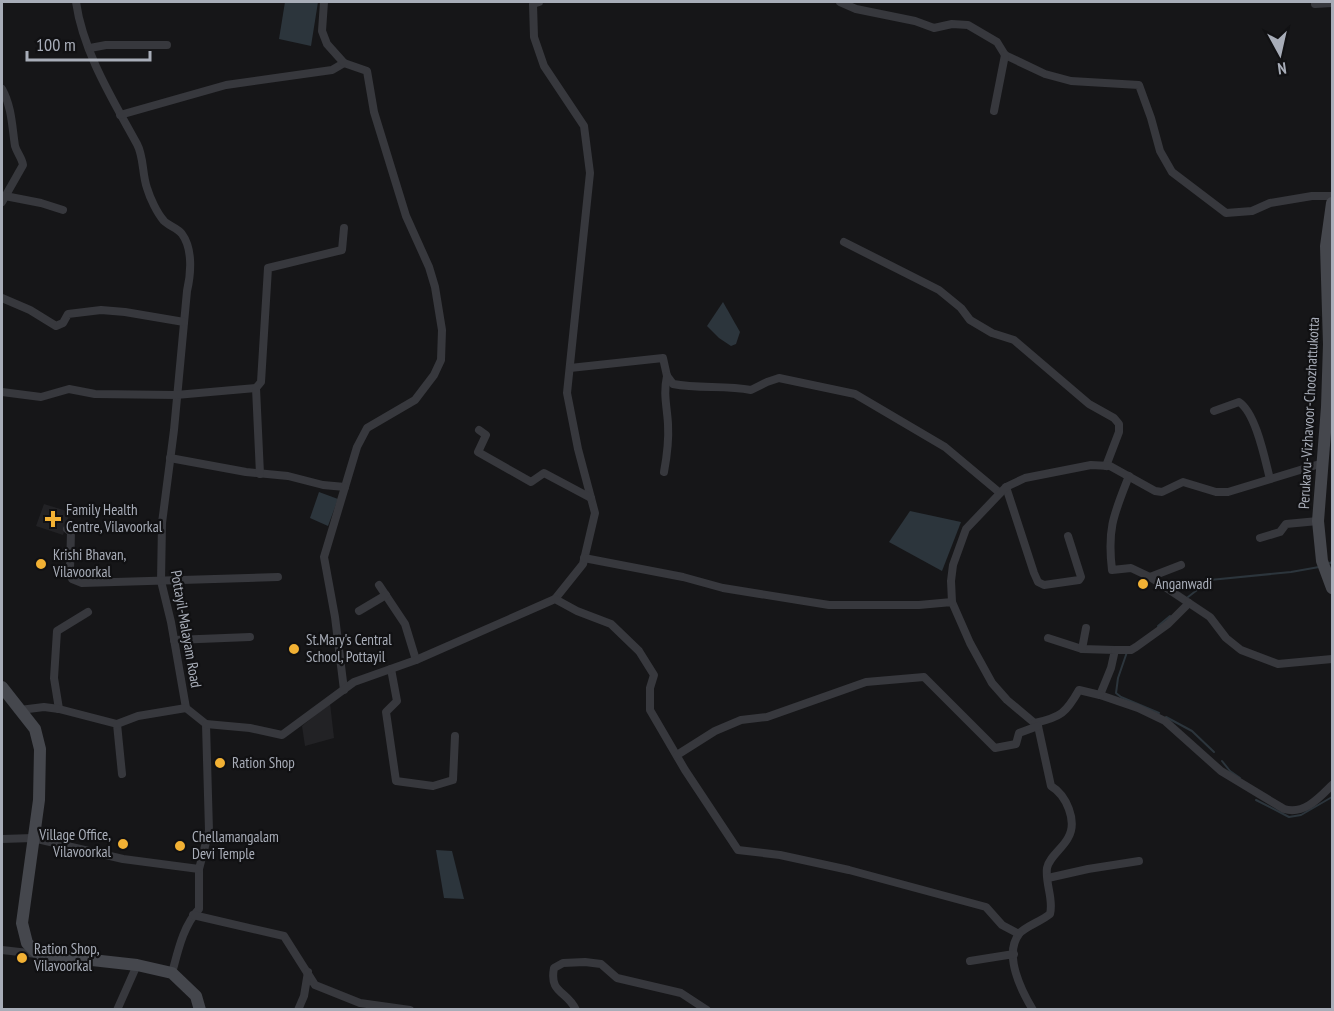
<svg xmlns="http://www.w3.org/2000/svg" width="1334" height="1011" viewBox="0 0 1334 1011" font-family="'PT Sans Narrow',sans-serif">
  <style>
    .built { fill: #222225 }
    .water { fill: #2c353c }
    .lines { fill: none; stroke-linecap: round; stroke-linejoin: round }
    .stream { stroke: #2c353c; stroke-width: 2 }
    .street { stroke: #37383d; stroke-width: 8 }
    .secondary { stroke: #45474d; stroke-width: 12 }
    .poi-dot { fill: #f2b134; stroke: #111113; stroke-width: 2 }
    .labels { text-anchor: middle; stroke-width: 4.5; stroke-linejoin: round; paint-order: stroke }
    .street-label { font-size: 15px; fill: #a8adb8; stroke: #111113 }
    .poi-label { font-size: 15px; fill: #a8adb8; stroke: #111113; text-anchor: start }
  </style>
  <rect width="100%" height="100%" fill="#161618"/>
  <g class="built">
    <polygon points="44,504 70,512 63,535 36,526"/>
    <polygon points="330,703 334,738 305,746 302,726"/>
  </g>
  <g class="water">
    <polygon points="285,2 318,2 311,46 279,39"/>
    <polygon points="723,302 740,332 736,344 731,346 719,338 707,326"/>
    <polygon points="319,492 338,499 328,526 310,518"/>
    <polygon points="910,511 961,522 942,571 889,542"/>
    <polygon points="436,850 452,851 464,899 444,898"/>
  </g>
  <g class="lines">
    <g class="stream">
      <polyline points="1330,563 1332,562"/>
      <polyline points="1188,597 1210,580 1291,572 1319,567"/>
      <polyline points="1158,626 1170,616"/>
      <polyline points="1127,652 1118,678 1116,693 1121,697 1159,713"/>
      <polyline points="1166,717 1192,731 1214,752"/>
      <polyline points="1222,761 1230,771 1240,778"/>
      <polyline points="1256,800 1289,817 1301,815 1332,797"/>
    </g>
    <g class="street">
      <path d="M76,2C83,52 113,100 137,144C144,157 142,174 147,188C150,198 157,213 164,221C169,226 178,228 182,234C193,249 191,274 187,291L174,430L162,523L161,581L171,622L186,708L206,724L209,831L199,869V909C183,926 178,951 172,973"/>
      <polyline points="539,2 533,4 534,37 544,66 584,126 590,173 567,393 578,449 595,513 583,564 555,599"/>
      <polyline points="840,2 856,9 915,21 934,28 952,24 968,25 997,42 1005,55 1045,74 1071,81 1139,85 1151,118 1160,151 1172,172 1226,213 1252,211 1270,203 1312,196 1332,196"/>
      <polyline points="1315,4 1332,3"/>
      <polyline points="90,48 106,45 167,45"/>
      <path d="M2,89C12,107 12,127 15,146C17,153 22,158 23,165L2,202"/>
      <polyline points="994,111 1005,55"/>
      <polyline points="120,115 226,85 332,70 344,63"/>
      <polyline points="5,196 41,203 63,210"/>
      <polyline points="844,242 939,290 961,308 970,320 992,333 1014,340 1089,404 1114,418 1119,424 1119,432 1106,466"/>
      <polyline points="2,298 30,310 56,326 63,323 68,314 101,310 125,312 184,322"/>
      <path d="M570,368L663,358L667,376L673,384C699,389 725,385 751,390L767,382L779,378L855,394L945,447L1000,493"/>
      <polyline points="2,392 41,397 69,389 95,394 176,395 256,388"/>
      <path d="M1214,411L1239,402C1256,413 1265,460 1270,479"/>
      <polyline points="479,430 486,435 478,452 531,482 544,473 591,498"/>
      <polyline points="170,458 246,472 288,476 323,485 345,487 357,447 367,428 415,400 434,375 441,360 442,330 435,287 429,267 406,216 374,112 367,71 344,63 327,44 322,31 324,2"/>
      <path d="M664,472C667,456 669,441 668,424C667,406 663,394 667,376"/>
      <polyline points="260,474 256,388 261,382 268,268 342,250 344,228"/>
      <path d="M1129,476C1114,514 1107,528 1112,570L1131,568L1150,577L1210,617L1226,638L1241,650L1278,664L1332,659"/>
      <polyline points="1006,487 1034,573 1038,582 1044,585 1079,580 1081,577 1068,536"/>
      <polyline points="67,529 71,532 70,570 72,579 82,583 278,577"/>
      <polyline points="1260,538 1280,532 1286,524 1318,521"/>
      <path d="M584,558L683,577L723,588L829,605H919L952,602L970,643L992,683L1007,700L1038,726L1051,786C1066,795 1078,821 1068,838C1063,848 1049,857 1047,868C1045,884 1054,899 1050,914C1042,921 1024,927 1019,934C1003,955 1022,992 1033,1010"/>
      <polyline points="1150,577 1181,565"/>
      <polyline points="379,585 405,624 416,660"/>
      <polyline points="952,602 951,581 953,565 966,529 1006,487 1025,478 1091,465 1110,466 1155,491 1162,492 1183,482 1216,492 1228,492 1323,463"/>
      <polyline points="359,611 386,595"/>
      <path d="M1048,638L1082,649L1115,650L1111,668L1100,695L1138,708L1165,721L1221,771L1284,809C1304,815 1319,798 1332,785"/>
      <polyline points="174,640 250,637"/>
      <polyline points="1082,649 1086,628"/>
      <polyline points="1115,650 1131,650 1136,647 1168,624 1189,603"/>
      <polyline points="391,669 397,701 386,712 396,781 433,786 453,780 455,736"/>
      <polyline points="344,690 335,617 324,557 345,487"/>
      <polyline points="59,709 54,678 57,631 88,612"/>
      <polyline points="20,710 44,707 59,709 117,724 122,774"/>
      <path d="M1035,723C1061,717 1066,713 1079,690L1100,695"/>
      <polyline points="117,724 138,716 186,708"/>
      <polyline points="206,724 250,728 282,735 354,682 416,660 555,599 577,611 611,624 639,651 654,675 650,688 650,710 685,770 738,850 780,855 849,870 986,907 1002,925 1019,934"/>
      <polyline points="677,755 715,731 741,720 767,717 866,682 924,677 995,748 1016,744 1019,733 1038,726"/>
      <polyline points="2,839 33,838 123,859 199,869"/>
      <polyline points="1048,878 1088,869 1139,861"/>
      <polyline points="193,915 284,936 315,985 360,1003 410,1010"/>
      <polyline points="2,950 37,954"/>
      <polyline points="970,961 1014,954"/>
      <polyline points="117,1010 137,965"/>
      <polyline points="298,1010 304,996 308,972"/>
      <path d="M576,1010C567,990 549,994 554,968L563,963L585,962L601,964L617,978L681,993L707,1010"/>
    </g>
    <g class="secondary">
      <polyline points="1332,203 1326,246 1329,344 1327,407 1318,521 1322,561 1332,588"/>
      <polyline points="2,687 35,729 40,749 39,800 22,923 27,943 38,954 137,965 172,973 196,996 200,1010"/>
    </g>
  </g>
  <g class="poi-dot">
    <path d="M50 510h6v6h6v6h-6v6h-6v-6h-6v-6h6z"/>
    <circle cx="41" cy="564" r="6"/>
    <circle cx="1143" cy="584" r="6"/>
    <circle cx="294" cy="649" r="6"/>
    <circle cx="220" cy="763" r="6"/>
    <circle cx="123" cy="844" r="6"/>
    <circle cx="180" cy="846" r="6"/>
    <circle cx="22" cy="958" r="6"/>
  </g>
  <g class="labels">
    <g class="street-label">
      <text transform="translate(1309 413) rotate(-87)" y="5">Perukavu-Vizhavoor-Choozhattukotta</text>
      <text transform="translate(186 629) rotate(80)" y="5">Pottayil-Malayam Road</text>
    </g>
    <g class="poi-label">
      <text x="66" y="515">Family Health<tspan x="66" dy="17">Centre, Vilavoorkal</tspan></text>
      <text x="53" y="560">Krishi Bhavan,<tspan x="53" dy="17">Vilavoorkal</tspan></text>
      <text x="1155" y="589">Anganwadi</text>
      <text x="306" y="645">St.Mary's Central<tspan x="306" dy="17">School, Pottayil</tspan></text>
      <text x="232" y="768">Ration Shop</text>
      <text x="111" y="840" text-anchor="end">Village Office,<tspan x="111" dy="17">Vilavoorkal</tspan></text>
      <text x="192" y="842">Chellamangalam<tspan x="192" dy="17">Devi Temple</tspan></text>
      <text x="34" y="954">Ration Shop,<tspan x="34" dy="17">Vilavoorkal</tspan></text>
    </g>
  </g>
  <rect width="1334" height="1011" fill="none" stroke="#a8adb8" stroke-width="6"/>
  <g transform="translate(1280 54) rotate(172)" stroke="#111113" stroke-width="4.5" paint-order="stroke">
  <path d="M0-4.5L10 22L0 15L-10 22Z" fill="#a8adb8"/>
  <text y="-9" font-size="16" font-weight="bold" text-anchor="middle" fill="#a8adb8">N</text>
  </g>
  <path d="M27 51v9h123v-9" fill="none" stroke="#a8adb8" stroke-width="3"/>
  <text x="36" y="51" font-size="18" fill="#a8adb8" stroke="#111113" stroke-width="4.5" paint-order="stroke">100 m</text>
</svg>
